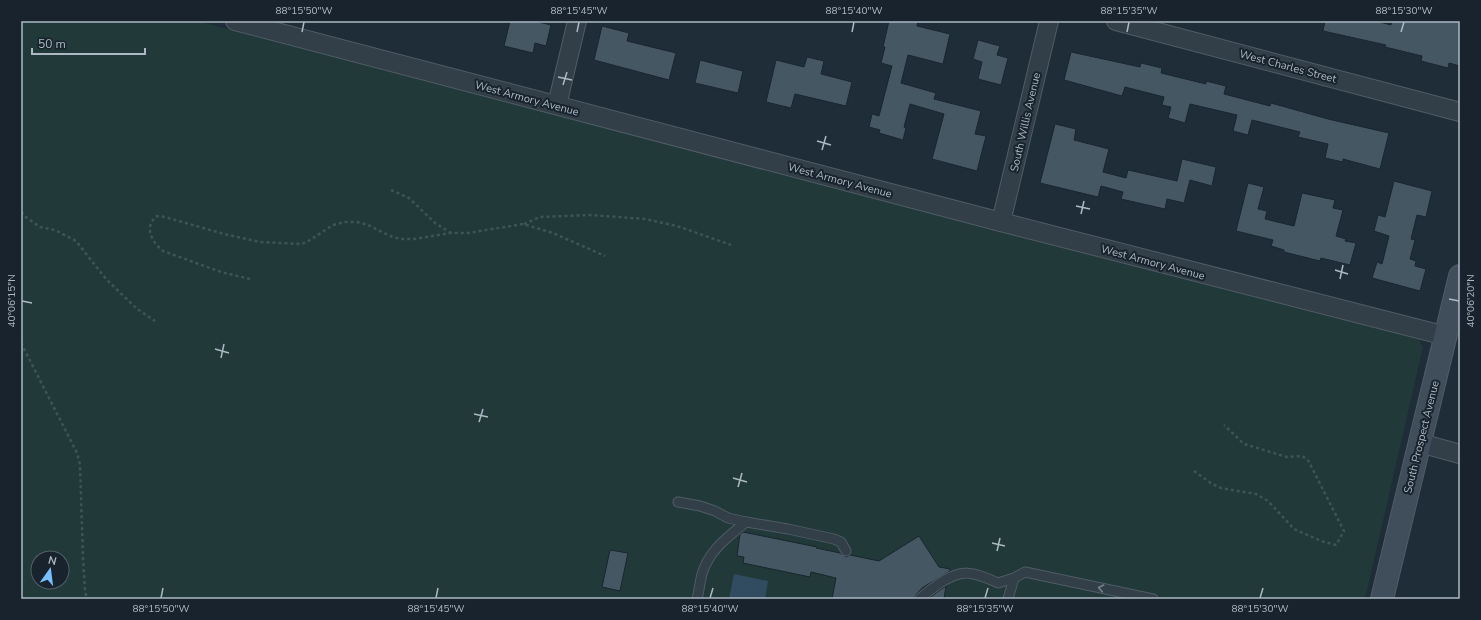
<svg xmlns="http://www.w3.org/2000/svg" width="1481" height="620" viewBox="0 0 1481 620" font-family="'Nunito Sans',sans-serif">
  <style>
    .green { fill: #213938; fill-rule: evenodd }
    .water { fill: #314c60 }
    .building { fill: #465764; stroke: #1a252f }
    .lines { fill: none; stroke-linecap: round; stroke-linejoin: round }
    .lane-casing { stroke: #505c66; stroke-width: 11 }
    .street-casing { stroke: #505c66; stroke-width: 20 }
    .secondary-casing { stroke: #505c66; stroke-width: 24 }
    .path { stroke: #3e5555; stroke-width: 2.5; stroke-dasharray: 3 3; stroke-linecap: butt }
    .lane { stroke: #323e48; stroke-width: 9 }
    .street { stroke: #323e48; stroke-width: 18 }
    .secondary { stroke: #404e5b; stroke-width: 22 }
    .oneway { stroke: #75828d }
    .ticks { fill: none; stroke: #acb9c5; stroke-width: 1.5 }
    .labels { text-anchor: middle; stroke-width: 4; stroke-linejoin: round; paint-order: stroke }
    .street-label { font-size: 11px; fill: #acb9c5; stroke: #18232d }
    .neatline { fill: none; stroke: #acb9c5; stroke-width: 1.5 }
    .ticks-label { font-size: 10px; text-anchor: middle; fill: #acb9c5 }
  </style>
  <rect width="100%" height="100%" fill="#1f2d38"/>
  <path class="green" d="M21,21H197L1410,336L1419,340L1423,347L1365,599H21ZM38,558H62V582H38Z"/>
  <polygon class="water" points="734,574 768,581 765,599 729,599"/>
  <g class="building">
    <polygon points="510,21 534,21 551,25 546,46 535,43 533,53 504,46"/>
    <polygon points="889,21 918,21 917,26 950,34 943,64 908,55 901,83 936,93 934,99 981,111 975,134 986,136 977,171 932,159 944,114 910,104 904,127 906,128 903,140 879,133 880,130 869,127 872,114 879,116 892,66 881,63 885,47 883,47"/>
    <polygon points="1325,21 1376,21 1391,25 1392,21 1460,21 1460,66 1449,63 1448,68 1421,61 1422,56 1385,47 1386,45 1323,31"/>
    <polygon points="602,26 629,33 627,41 676,53 669,80 594,60"/>
    <polygon points="978,40 1000,46 997,55 1008,58 1001,85 978,79 982,62 973,59"/>
    <polygon points="1071,52 1140,67 1141,63 1162,68 1161,73 1206,84 1206,81 1226,86 1224,94 1270,106 1271,103 1328,119 1389,133 1380,169 1343,159 1343,162 1325,158 1328,144 1298,137 1300,132 1252,120 1248,135 1233,131 1237,115 1190,104 1185,123 1168,118 1171,107 1162,105 1164,97 1125,87 1122,96 1064,80"/>
    <polygon points="807,57 824,61 821,74 852,82 846,106 795,94 791,108 766,102 776,60 804,67"/>
    <polygon points="700,60 743,71 738,93 695,83"/>
    <polygon points="1055,124 1076,129 1074,140 1109,149 1103,172 1126,178 1128,170 1177,181 1182,159 1216,167 1212,186 1190,180 1184,203 1167,199 1165,209 1121,199 1123,192 1101,186 1098,197 1040,183"/>
    <polygon points="1394,181 1432,191 1426,217 1417,215 1411,239 1415,240 1410,259 1416,261 1415,266 1426,269 1420,291 1372,278 1377,262 1382,264 1389,236 1374,231 1378,215 1385,217"/>
    <polygon points="1248,183 1264,187 1258,209 1267,211 1265,219 1294,226 1302,193 1335,200 1333,208 1343,210 1336,236 1346,239 1345,241 1356,243 1350,265 1321,258 1320,261 1284,252 1284,250 1271,246 1273,240 1236,231"/>
    <polygon points="743,532 817,547 816,548 840,553 846,557 850,555 879,561 919,536 939,567 950,569 950,571 922,588 916,595 914,599 832,599 836,578 811,572 810,577 743,563 744,557 737,556 740,534"/>
    <polygon points="610,550 628,553 620,591 602,587"/>
    <polygon points="946,586 944,599 928,599 940,590"/>
  </g>
  <g class="lines">
    <defs>
      <g id="lane">
        <polyline points="678,502 700,506 715,511 728,518 746,522"/>
        <path d="M697,599C699,591 700,582 702,574C709,550 728,537 746,522L788,529L834,539L841,542L846,551"/>
        <path d="M920,599C925,593 931,590 937,585C962,568 971,571 998,583L1014,578"/>
        <polyline points="1008,599 1014,578 1025,572 1153,599"/>
      </g>
      <g id="street">
        <polyline points="235,21 1001,222 1446,336"/>
        <polyline points="1116,21 1460,112"/>
        <polyline points="557,105 577,21"/>
        <polyline points="1001,222 1049,21"/>
        <polyline points="1420,443 1460,454"/>
      </g>
      <polyline id="secondary" points="1382,599 1460,276"/>
    </defs>
    <use href="#lane" class="lane-casing"/>
    <use href="#street" class="street-casing"/>
    <use href="#secondary" class="secondary-casing"/>
    <g class="path">
      <polyline points="391,190 409,198 435,223 451,233"/>
      <polyline points="21,212 27,218 40,227 55,230 76,241 106,279 137,309 155,321"/>
      <polyline points="524,224 540,217 591,215 645,219 677,226 731,245"/>
      <path d="M250,279L221,272L163,251C152,242 143,227 157,216L165,217L224,234L260,242L301,244L307,242L333,225L345,222H357L368,225L390,236L400,239H414L451,233H468L523,224L553,233L605,256"/>
      <polyline points="21,343 77,453 80,465 83,558 85,591 87,599"/>
      <polyline points="1194,471 1212,484 1221,488 1256,494 1268,501 1294,529 1321,541 1336,545 1344,531 1308,460 1302,456 1287,457 1244,444 1224,425"/>
    </g>
    <use href="#lane" class="lane"/>
    <use href="#street" class="street"/>
    <use href="#secondary" class="secondary"/>
  </g>
  <defs><path id="oneway-chevron" d="M-2-3.5L2.5 0L-2 3.5" fill="none" stroke-width="1.6" stroke-linecap="round" stroke-linejoin="round"/></defs>
  <use class="oneway" href="#oneway-chevron" transform="translate(1101 588) rotate(-168)"/>
  <path class="ticks" d="M302,32L304,22M577,32L579,22M852,32L854,22M1127,32L1129,22M1401,32L1404,22M558,77L572,80M563,85L567,72M817,141L831,145M822,150L826,136M1076,206L1090,209M1081,214L1084,201M1335,270L1348,274M1340,279L1343,265M1449,299L1459,301M22,301L32,303M215,349L229,353M221,358L224,344M474,414L488,417M479,422L483,409M733,478L747,482M738,487L742,473M992,543L1005,546M997,551L1000,538M161,598L163,588M436,598L438,588M710,598L713,588M985,598L988,588M1260,598L1263,588"/>
  <g class="labels">
    <g class="street-label">
      <text transform="translate(1288 66) rotate(15)" y="4">West Charles Street</text>
      <text transform="translate(527 98) rotate(15)" y="4">West Armory Avenue</text>
      <text transform="translate(1025 122) rotate(-77)" y="4">South Willis Avenue</text>
      <text transform="translate(840 180) rotate(15)" y="4">West Armory Avenue</text>
      <text transform="translate(1153 262) rotate(15)" y="4">West Armory Avenue</text>
      <text transform="translate(1421 437) rotate(-76)" y="4">South Prospect Avenue</text>
    </g>
  </g>
  <rect width="1481" height="620" fill="none" stroke="#18232d" stroke-width="44"/>
  <g transform="translate(50 570) rotate(14)"><circle r="19" fill="#18232d" stroke="#535f6a"/>
  <path d="M0-3L7 15L0 10L-7 15Z" fill="#7abffd"/>
  <text y="-6" font-size="11" font-weight="bold" text-anchor="middle" fill="#acb9c5">N</text>
  </g>
  <path d="M32 48v6h113v-6" fill="none" stroke="#acb9c5" stroke-width="2"/>
  <text x="38" y="48" font-size="12" fill="#acb9c5" stroke="#18232d" stroke-width="3" paint-order="stroke">50 m</text>
  <rect x="22" y="22" width="1437" height="576" class="neatline"/>
  <g class="ticks-label">
    <text x="304" y="14">88°15'50"W</text>
    <text x="579" y="14">88°15'45"W</text>
    <text x="854" y="14">88°15'40"W</text>
    <text x="1129" y="14">88°15'35"W</text>
    <text x="1404" y="14">88°15'30"W</text>
    <text transform="translate(11 301) rotate(-90)" y="4">40°06'15"N</text>
    <text transform="translate(1470 301) rotate(-90)" y="4">40°06'20"N</text>
    <text x="161" y="612">88°15'50"W</text>
    <text x="436" y="612">88°15'45"W</text>
    <text x="710" y="612">88°15'40"W</text>
    <text x="985" y="612">88°15'35"W</text>
    <text x="1260" y="612">88°15'30"W</text>
  </g>
</svg>
